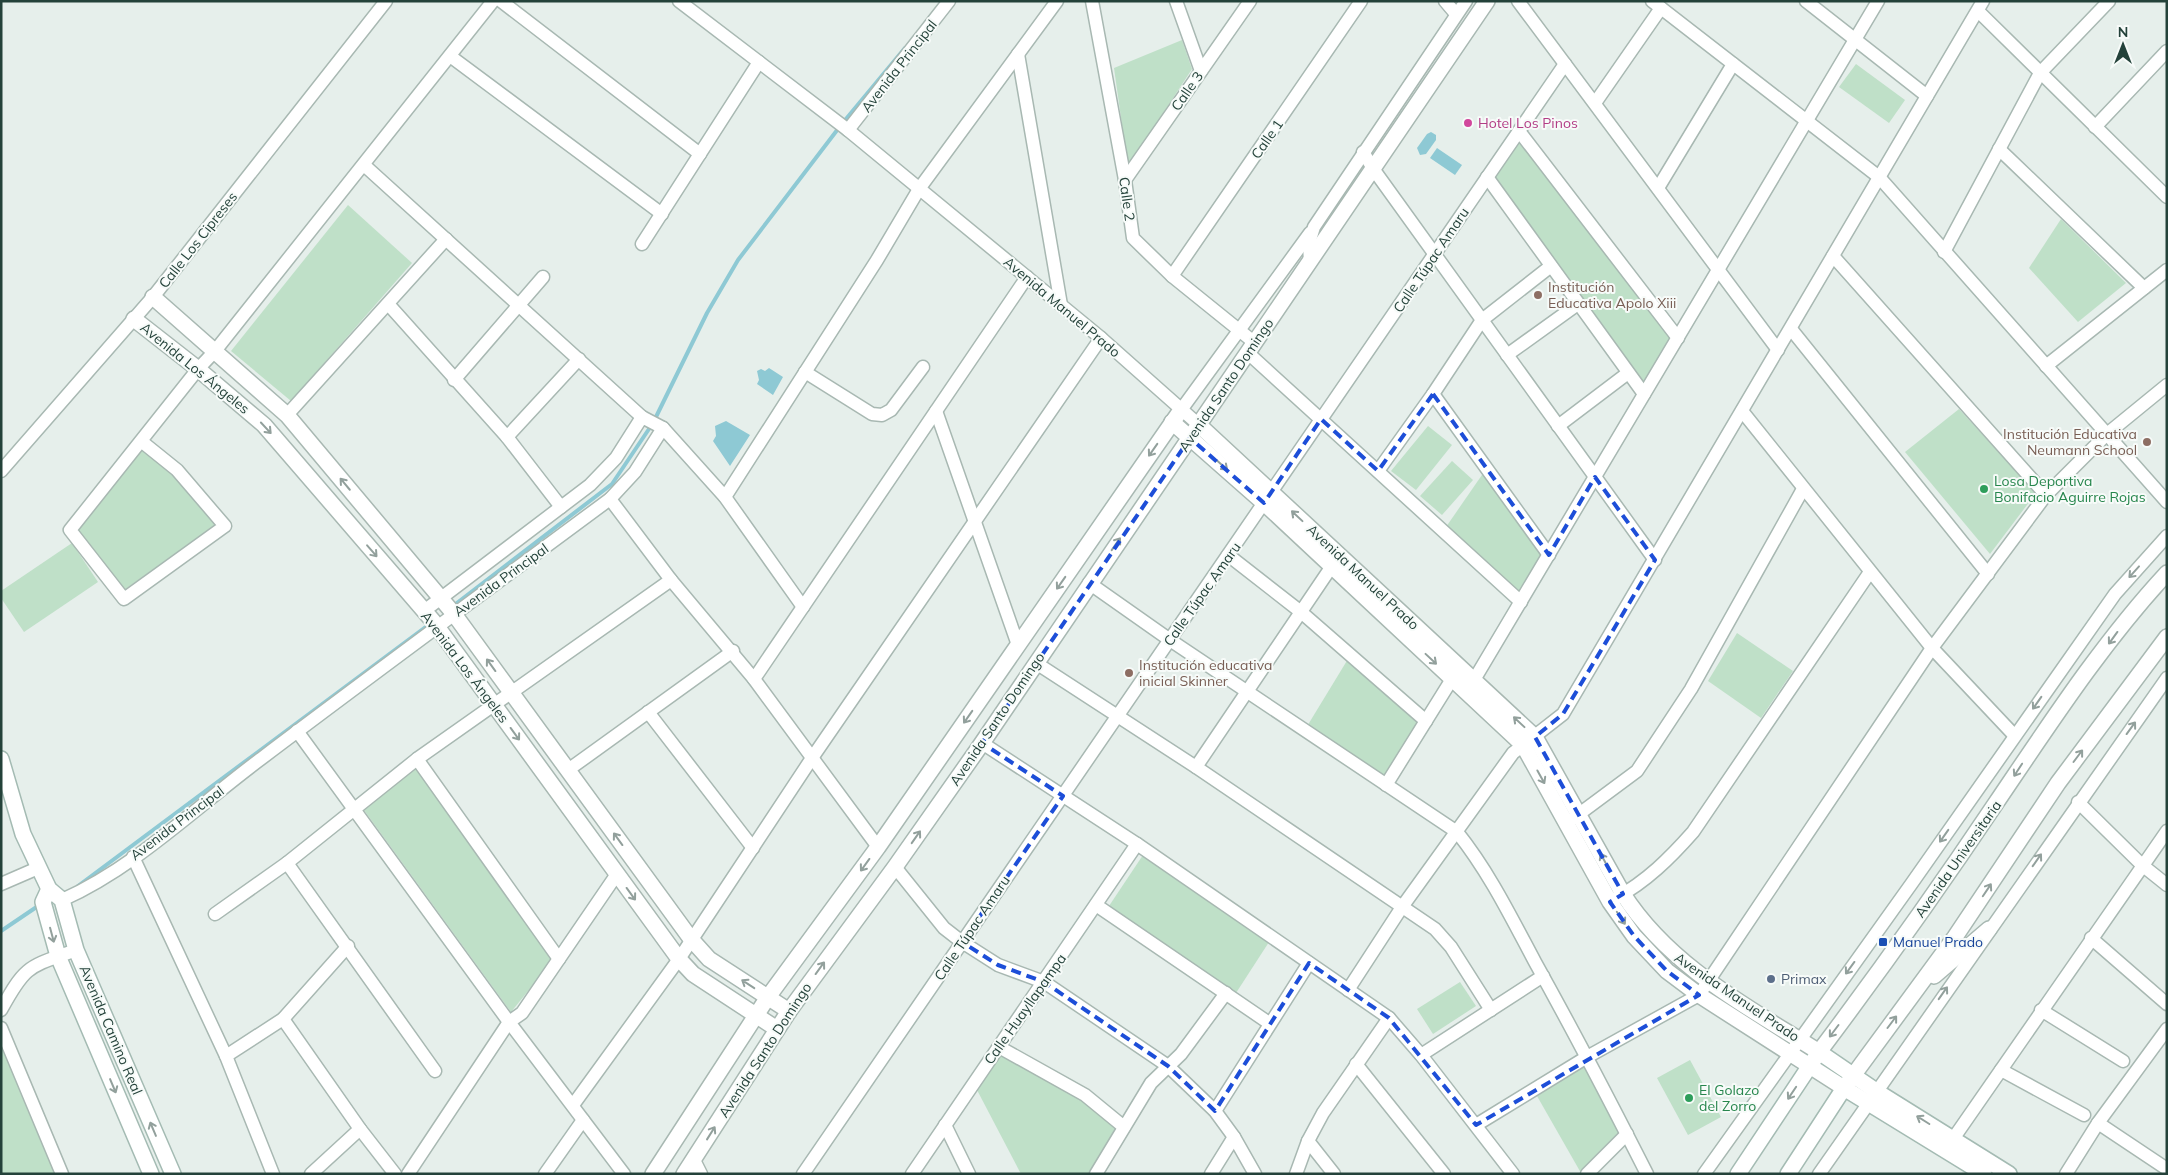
<svg xmlns="http://www.w3.org/2000/svg" width="2168" height="1175" viewBox="0 0 2168 1175" font-family="Mulish,sans-serif">
  <style>
    .green { fill: #bfe0c8 }
    .water { fill: #8ec9d4 }
    .lines { fill: none; stroke-linecap: round; stroke-linejoin: round }
    .stream { stroke: #8ec9d4; stroke-width: 4 }
    .minor-casing { stroke: #a8b8b2; stroke-width: 15 }
    .tertiary-casing { stroke: #a8b8b2; stroke-width: 18 }
    .secondary-casing { stroke: #a4bbb3; stroke-width: 18 }
    .minor { stroke: #fff; stroke-width: 12 }
    .tertiary { stroke: #fff; stroke-width: 15 }
    .secondary { stroke: #fff; stroke-width: 15 }
    .oneway { stroke: #92a09c }
    .marked { fill: none; stroke: #1d4ed8; stroke-width: 4; stroke-dasharray: 10 6; stroke-linejoin: round }
    .hotel-dot { fill: #d1479c; stroke: #f7fbf9; stroke-width: 2 }
    .education-dot { fill: #8d6e63; stroke: #f7fbf9; stroke-width: 2 }
    .leisure-dot { fill: #2e9e5b; stroke: #f7fbf9; stroke-width: 2 }
    .transit-dot { fill: #1a4fb4; stroke: #f7fbf9; stroke-width: 2 }
    .service-dot { fill: #5c6f8a; stroke: #f7fbf9; stroke-width: 2 }
    .labels { text-anchor: middle; stroke-width: 4; stroke-linejoin: round; paint-order: stroke }
    .street-label { font-size: 14px; fill: #24423a; stroke: #f7fbf9 }
    .hotel-label { font-size: 14px; fill: #b23c85; stroke: #f7fbf9; text-anchor: start }
    .education-label { font-size: 14px; fill: #785e54; stroke: #f7fbf9; text-anchor: start }
    .leisure-label { font-size: 14px; fill: #27864d; stroke: #f7fbf9; text-anchor: start }
    .transit-label { font-size: 14px; fill: #164399; stroke: #f7fbf9; text-anchor: start }
    .service-label { font-size: 14px; fill: #4e5e75; stroke: #f7fbf9; text-anchor: start }
  </style>
  <rect width="100%" height="100%" fill="#e6efeb"/>
  <g class="green">
    <polygon points="1182,40 1192,69 1128,167 1114,68"/>
    <polygon points="1856,64 1905,100 1889,123 1839,87"/>
    <polygon points="1519,137 1671,336 1642,385 1491,177"/>
    <polygon points="348,205 412,263 291,401 231,351"/>
    <polygon points="2061,219 2126,283 2078,322 2029,268"/>
    <polygon points="1959,409 2036,493 1990,554 1905,452"/>
    <polygon points="1428,426 1452,445 1416,490 1391,471"/>
    <polygon points="143,448 175,478 217,525 124,590 78,530"/>
    <polygon points="1452,461 1473,480 1442,515 1420,496"/>
    <polygon points="1484,472 1543,552 1519,594 1446,527"/>
    <polygon points="72,543 98,582 24,632 1,598 1,591"/>
    <polygon points="1737,633 1793,671 1761,718 1708,681"/>
    <polygon points="1348,659 1420,721 1383,779 1306,728"/>
    <polygon points="416,768 554,959 511,1012 361,806"/>
    <polygon points="1143,855 1269,942 1236,993 1107,909"/>
    <polygon points="1460,982 1476,1006 1433,1034 1417,1009"/>
    <polygon points="1,1040 55,1174 1,1174"/>
    <polygon points="1001,1054 1082,1099 1116,1127 1089,1174 1021,1174 977,1090"/>
    <polygon points="1690,1060 1721,1117 1688,1135 1657,1078"/>
    <polygon points="1585,1065 1619,1133 1581,1173 1537,1096"/>
  </g>
  <g class="water">
    <polygon points="1431,132 1436,135 1436,140 1426,154 1420,155 1417,148 1427,134"/>
    <polygon points="1437,148 1462,165 1455,175 1430,158"/>
    <polygon points="769,368 783,377 773,395 757,384 759,380 757,371 761,369 765,371"/>
    <polygon points="726,421 750,435 730,466 713,441 716,436 715,426"/>
  </g>
  <g class="lines">
    <g class="stream">
      <polyline points="453,606 612,484 653,423 707,313 738,260 841,125 905,48"/>
      <polyline points="78,886 431,623"/>
      <polyline points="1,931 41,904"/>
    </g>
    <defs>
      <g id="minor">
        <polyline points="501,1 700,154"/>
        <polyline points="679,1 848,130 1101,338 1199,425"/>
        <polyline points="1092,1 1125,180 1133,238 1172,276 1255,343"/>
        <polyline points="1176,1 1201,71"/>
        <polyline points="1445,1 1456,14"/>
        <polyline points="1518,1 1778,350"/>
        <polyline points="1652,1 1879,177 2167,502"/>
        <polyline points="1806,1 1927,96"/>
        <polyline points="1978,11 2167,197"/>
        <polyline points="1018,54 1061,305"/>
        <polyline points="450,56 662,214"/>
        <polyline points="1595,103 1661,8"/>
        <polyline points="2095,127 2167,51"/>
        <polyline points="848,130 949,1"/>
        <polyline points="1519,131 1678,338"/>
        <polyline points="1999,149 2144,288"/>
        <polyline points="1363,152 1374,170 1655,560"/>
        <polyline points="364,165 642,417"/>
        <polyline points="1487,177 1644,394"/>
        <polyline points="1125,180 1250,1"/>
        <polyline points="1658,188 1733,64"/>
        <polyline points="642,244 759,62"/>
        <polyline points="1944,252 2040,73 2109,1"/>
        <polyline points="1833,256 2046,495"/>
        <polyline points="1310,263 1309,243 1314,227 1466,1"/>
        <polyline points="1172,276 1361,1"/>
        <polyline points="389,305 507,437 561,507"/>
        <polyline points="1791,329 1988,574"/>
        <polyline points="1248,353 1521,602"/>
        <polyline points="1507,355 1578,304"/>
        <polyline points="2046,366 2167,270"/>
        <polyline points="805,372 872,414 882,415 891,410 923,367"/>
        <polyline points="454,380 543,277"/>
        <polyline points="1433,394 1549,555"/>
        <polyline points="1181,410 1310,233"/>
        <polyline points="936,411 1018,645"/>
        <polyline points="1742,411 1932,648 2014,735"/>
        <polyline points="287,415 446,239"/>
        <polyline points="1558,426 1628,373"/>
        <polyline points="507,437 579,359"/>
        <polyline points="141,441 177,470 225,526 124,599 70,530 198,369 215,351 493,1"/>
        <polyline points="1,471 153,297 386,1"/>
        <polyline points="1378,471 1433,394 1482,320 1551,266"/>
        <polyline points="725,497 877,260 919,189 1057,1"/>
        <polyline points="610,499 671,580 754,679 878,847"/>
        <polyline points="1228,555 1301,612 1426,721"/>
        <path d="M1089,583L1170,640L1457,832C1489,872 1511,917 1535,962C1574,1032 1611,1103 1647,1174"/>
        <polyline points="424,611 590,485 616,458 642,417 663,428 725,497 803,607"/>
        <polyline points="1036,663 1196,767 1435,929 1451,947 1491,1010"/>
        <polyline points="754,679 1027,277"/>
        <polyline points="1474,680 1878,1"/>
        <polyline points="648,712 753,848"/>
        <polyline points="297,731 509,1022 624,1174"/>
        <polyline points="982,743 1137,844 1389,1018 1421,1055 1513,1174"/>
        <polyline points="417,759 559,959"/>
        <polyline points="1196,767 1336,560"/>
        <polyline points="568,770 733,651"/>
        <polyline points="1386,785 1457,671"/>
        <polyline points="2078,802 2142,865 2167,885"/>
        <polyline points="1571,820 1637,771 1691,689 1803,489"/>
        <polyline points="133,857 226,1056 273,1174"/>
        <polyline points="287,863 435,1071"/>
        <polyline points="895,867 944,928 962,942 998,965 1044,982 1168,1066 1215,1111 1234,1137 1255,1174"/>
        <polyline points="1,884 38,868"/>
        <path d="M1616,898C1647,881 1670,858 1693,832L1870,572"/>
        <path d="M62,900C136,867 197,806 262,758C377,671 494,585 610,499L635,472L663,428"/>
        <polyline points="1096,905 1269,1023"/>
        <polyline points="215,914 287,863 417,759 671,580"/>
        <polyline points="2091,938 2167,1004"/>
        <polyline points="1348,990 1402,907 1513,753 1563,714 1983,1"/>
        <path d="M1,1010C26,964 29,967 76,950"/>
        <polyline points="2041,1010 2123,1061"/>
        <polyline points="283,1019 360,1129 395,1174"/>
        <polyline points="1,1028 62,1174"/>
        <polyline points="999,1047 1085,1095 1124,1127"/>
        <polyline points="1421,1055 1543,976"/>
        <polyline points="226,1056 283,1019 348,946"/>
        <polyline points="1356,1064 1444,1174"/>
        <polyline points="2001,1070 2084,1115"/>
        <polyline points="573,1105 679,959 812,758 1101,338"/>
        <polyline points="1215,1111 1309,963"/>
        <polyline points="2098,1123 2167,1169"/>
        <polyline points="945,1125 969,1174"/>
        <polyline points="1476,1125 1587,1057 1699,995 1932,648 2046,495 2107,434 2167,385"/>
        <polyline points="1953,1139 2167,831"/>
        <polyline points="1308,1141 1334,1174"/>
        <polyline points="694,1160 701,1174"/>
        <polyline points="311,1174 360,1129"/>
        <polyline points="408,1174 509,1022 522,1013 617,874"/>
        <polyline points="545,1174 583,1120"/>
        <polyline points="803,1174 1565,64"/>
        <polyline points="912,1174 1137,844"/>
        <polyline points="1096,1174 1151,1083 1181,1054 1226,993"/>
        <polyline points="1211,1174 1234,1137"/>
        <polyline points="1296,1174 1308,1141 1323,1113 1389,1018"/>
        <polyline points="1587,1174 1627,1134"/>
        <polyline points="1704,1174 1912,883 2115,594 2167,536"/>
        <polyline points="1819,1174 2167,678"/>
        <polyline points="2066,1174 2098,1123 2167,1029"/>
      </g>
      <g id="tertiary">
        <polyline points="153,297 287,415 454,614 691,939 709,959 789,1011"/>
        <polyline points="134,319 198,369 264,425 433,621 679,959 693,974 777,1029"/>
        <polyline points="1172,422 1264,503 1523,745 1610,902 1634,936 1667,971 1699,995 1844,1088 1955,937 2058,783 2167,637"/>
        <path d="M1199,425L1535,737L1623,894C1670,967 1748,1007 1819,1052C1880,971 1939,888 1996,803C2049,725 2102,643 2167,573"/>
        <polyline points="1934,976 1989,929"/>
        <polyline points="653,1174 768,997 878,847 1181,410"/>
        <polyline points="684,1174 789,1011 895,867 978,749 1487,1"/>
      </g>
      <g id="secondary">
        <polyline points="1,759 23,834 49,889 62,900 76,950 173,1174"/>
        <polyline points="49,889 43,902 58,956 151,1174"/>
        <polyline points="1738,1174 1819,1052 1876,1091 2009,1174"/>
        <polyline points="1788,1174 1844,1088 1984,1174"/>
      </g>
    </defs>
    <use href="#minor" class="minor-casing"/>
    <use href="#tertiary" class="tertiary-casing"/>
    <use href="#secondary" class="secondary-casing"/>
    <use href="#minor" class="minor"/>
    <use href="#tertiary" class="tertiary"/>
    <use href="#secondary" class="secondary"/>
  </g>
  <defs><path id="oneway-shaft" d="M-6 0H5M1.5-3L5.5 0L1.5 3" fill="none" stroke-width="1.6" stroke-linecap="round" stroke-linejoin="round" transform="scale(1.25)"/></defs>
  <g class="oneway">
    <use href="#oneway-shaft" transform="translate(266 428) rotate(47)"/>
    <use href="#oneway-shaft" transform="translate(1153 450) rotate(125)"/>
    <use href="#oneway-shaft" transform="translate(1222 465) rotate(42)"/>
    <use href="#oneway-shaft" transform="translate(345 484) rotate(-130)"/>
    <use href="#oneway-shaft" transform="translate(1297 516) rotate(-137)"/>
    <use href="#oneway-shaft" transform="translate(1116 544) rotate(-55)"/>
    <use href="#oneway-shaft" transform="translate(372 551) rotate(49)"/>
    <use href="#oneway-shaft" transform="translate(2134 572) rotate(132)"/>
    <use href="#oneway-shaft" transform="translate(1061 583) rotate(125)"/>
    <use href="#oneway-shaft" transform="translate(2113 638) rotate(126)"/>
    <use href="#oneway-shaft" transform="translate(1431 659) rotate(43)"/>
    <use href="#oneway-shaft" transform="translate(491 665) rotate(-126)"/>
    <use href="#oneway-shaft" transform="translate(2037 703) rotate(125)"/>
    <use href="#oneway-shaft" transform="translate(968 717) rotate(125)"/>
    <use href="#oneway-shaft" transform="translate(1519 722) rotate(-137)"/>
    <use href="#oneway-shaft" transform="translate(2131 728) rotate(-54)"/>
    <use href="#oneway-shaft" transform="translate(515 734) rotate(54)"/>
    <use href="#oneway-shaft" transform="translate(2078 756) rotate(-53)"/>
    <use href="#oneway-shaft" transform="translate(2018 770) rotate(123)"/>
    <use href="#oneway-shaft" transform="translate(1541 777) rotate(61)"/>
    <use href="#oneway-shaft" transform="translate(1944 836) rotate(125)"/>
    <use href="#oneway-shaft" transform="translate(916 837) rotate(-55)"/>
    <use href="#oneway-shaft" transform="translate(618 839) rotate(-126)"/>
    <use href="#oneway-shaft" transform="translate(1604 860) rotate(-119)"/>
    <use href="#oneway-shaft" transform="translate(2037 860) rotate(-55)"/>
    <use href="#oneway-shaft" transform="translate(865 865) rotate(126)"/>
    <use href="#oneway-shaft" transform="translate(1987 890) rotate(-56)"/>
    <use href="#oneway-shaft" transform="translate(631 894) rotate(54)"/>
    <use href="#oneway-shaft" transform="translate(1621 918) rotate(56)"/>
    <use href="#oneway-shaft" transform="translate(52 935) rotate(75)"/>
    <use href="#oneway-shaft" transform="translate(820 968) rotate(-54)"/>
    <use href="#oneway-shaft" transform="translate(1850 968) rotate(126)"/>
    <use href="#oneway-shaft" transform="translate(748 984) rotate(-147)"/>
    <use href="#oneway-shaft" transform="translate(1943 993) rotate(-55)"/>
    <use href="#oneway-shaft" transform="translate(1892 1022) rotate(-53)"/>
    <use href="#oneway-shaft" transform="translate(1834 1031) rotate(127)"/>
    <use href="#oneway-shaft" transform="translate(113 1086) rotate(67)"/>
    <use href="#oneway-shaft" transform="translate(1792 1093) rotate(124)"/>
    <use href="#oneway-shaft" transform="translate(1923 1120) rotate(-148)"/>
    <use href="#oneway-shaft" transform="translate(153 1129) rotate(-113)"/>
    <use href="#oneway-shaft" transform="translate(711 1133) rotate(-58)"/>
  </g>
  <path class="marked" d="M1433,394L1549,555L1595,477L1655,560L1563,714L1535,737L1623,894L1610,902L1634,936L1667,971L1699,995L1476,1125L1389,1018L1309,963L1215,1111L1168,1066L1044,982L998,965L962,942L1063,796L982,743L1190,438L1264,503L1321,419L1378,471Z"/>
  <circle class="hotel-dot" cx="1468" cy="123" r="5"/>
  <g class="education-dot">
    <circle cx="1538" cy="295" r="5"/>
    <circle cx="2147" cy="442" r="5"/>
    <circle cx="1129" cy="673" r="5"/>
  </g>
  <g class="leisure-dot">
    <circle cx="1984" cy="489" r="5"/>
    <circle cx="1689" cy="1098" r="5"/>
  </g>
  <rect class="transit-dot" x="1878" y="937" width="10" height="10" rx="2.5"/>
  <circle class="service-dot" cx="1771" cy="979" r="5"/>
  <g class="labels">
    <g class="street-label">
      <text transform="translate(899 66) rotate(-52)" y="5">Avenida Principal</text>
      <text transform="translate(1187 91) rotate(-55)" y="5">Calle 3</text>
      <text transform="translate(1267 139) rotate(-55)" y="5">Calle 1</text>
      <text transform="translate(1127 199) rotate(82)" y="5">Calle 2</text>
      <text transform="translate(198 240) rotate(-52)" y="5">Calle Los Cipreses</text>
      <text transform="translate(1431 260) rotate(-56)" y="5">Calle Túpac Amaru</text>
      <text transform="translate(1062 307) rotate(40)" y="5">Avenida Manuel Prado</text>
      <text transform="translate(195 368) rotate(39)" y="5">Avenida Los Ángeles</text>
      <text transform="translate(1226 385) rotate(-56)" y="5">Avenida Santo Domingo</text>
      <text transform="translate(1363 577) rotate(43)" y="5">Avenida Manuel Prado</text>
      <text transform="translate(501 580) rotate(-36)" y="5">Avenida Principal</text>
      <text transform="translate(1202 594) rotate(-55)" y="5">Calle Túpac Amaru</text>
      <text transform="translate(465 667) rotate(53)" y="5">Avenida Los Ángeles</text>
      <text transform="translate(997 719) rotate(-56)" y="5">Avenida Santo Domingo</text>
      <text transform="translate(177 823) rotate(-37)" y="5">Avenida Principal</text>
      <text transform="translate(1958 859) rotate(-55)" y="5">Avenida Universitaria</text>
      <text transform="translate(972 928) rotate(-56)" y="5">Calle Túpac Amaru</text>
      <text transform="translate(1737 997) rotate(34)" y="5">Avenida Manuel Prado</text>
      <text transform="translate(1025 1009) rotate(-55)" y="5">Calle Huayllapampa</text>
      <text transform="translate(111 1030) rotate(67)" y="5">Avenida Camino Real</text>
      <text transform="translate(765 1050) rotate(-57)" y="5">Avenida Santo Domingo</text>
    </g>
    <g class="hotel-label">
      <text x="1478" y="128">Hotel Los Pinos</text>
    </g>
    <g class="education-label">
      <text x="1548" y="292">Institución<tspan x="1548" dy="16">Educativa Apolo Xiii</tspan></text>
      <text x="2137" y="439" text-anchor="end">Institución Educativa<tspan x="2137" dy="16">Neumann School</tspan></text>
      <text x="1139" y="670">Institución educativa<tspan x="1139" dy="16">inicial Skinner</tspan></text>
    </g>
    <g class="leisure-label">
      <text x="1994" y="486">Losa Deportiva<tspan x="1994" dy="16">Bonifacio Aguirre Rojas</tspan></text>
      <text x="1699" y="1095">El Golazo<tspan x="1699" dy="16">del Zorro</tspan></text>
    </g>
    <g class="transit-label">
      <text x="1893" y="947">Manuel Prado</text>
    </g>
    <g class="service-label">
      <text x="1781" y="984">Primax</text>
    </g>
  </g>
  <rect width="2168" height="1175" fill="none" stroke="#24423a" stroke-width="5"/>
  <g transform="translate(2123 45)" stroke="#f7fbf9" stroke-width="4" paint-order="stroke">
  <path d="M0-4L9 19L0 12L-9 19Z" fill="#24423a"/>
  <text y="-8" font-size="14" font-weight="bold" text-anchor="middle" fill="#24423a">N</text>
  </g>
</svg>
